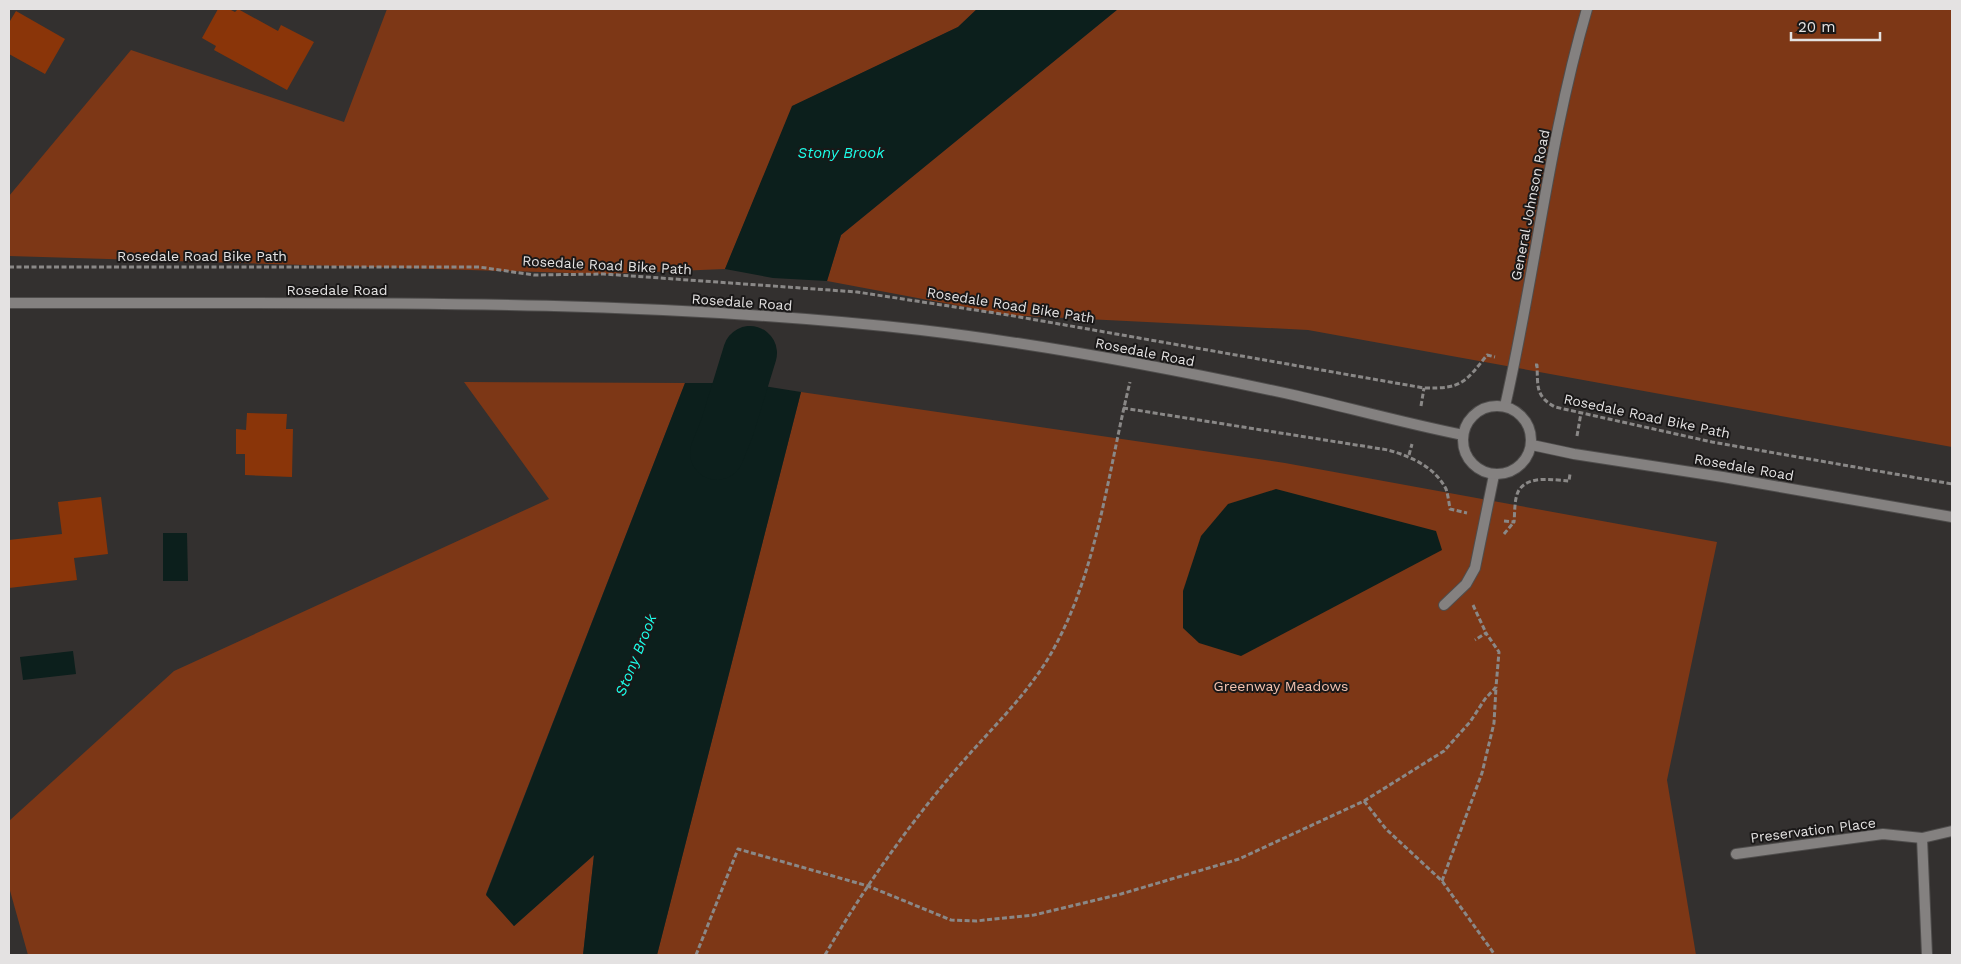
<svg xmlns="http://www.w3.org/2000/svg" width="1961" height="964" viewBox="0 0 1961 964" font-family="'Work Sans',sans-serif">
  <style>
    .green { fill: #7d3716 }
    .water { fill: #0c1f1c }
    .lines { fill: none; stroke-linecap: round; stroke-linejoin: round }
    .river { stroke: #0c1f1c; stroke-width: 54 }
    .building { fill: #8a3509 }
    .service-casing { stroke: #4f4d4c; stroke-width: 12 }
    .minor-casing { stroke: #4f4d4c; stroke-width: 12 }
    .tertiary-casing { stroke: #4f4d4c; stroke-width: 12 }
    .path { stroke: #8a8887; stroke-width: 3; stroke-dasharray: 5 2.5; stroke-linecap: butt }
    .service { stroke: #848180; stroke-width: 10 }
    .minor { stroke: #848180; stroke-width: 10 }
    .tertiary { stroke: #848180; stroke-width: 10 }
    .labels { text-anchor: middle; stroke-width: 4; stroke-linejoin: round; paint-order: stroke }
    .street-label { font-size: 14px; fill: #e4e2e2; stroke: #1a1818 }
    .park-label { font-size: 14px; fill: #f3c2af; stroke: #1a1818 }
    .water-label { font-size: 15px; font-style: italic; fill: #1cfee9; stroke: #1a1818 }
  </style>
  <rect width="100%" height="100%" fill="#33302f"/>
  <g class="green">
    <polygon points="387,9 977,9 958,27 793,106 725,269 604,274 9,256 9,196 131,50 344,122"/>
    <polygon points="1118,9 1952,9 1952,447 1308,330 1008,315 827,281 841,235"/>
    <polygon points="464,382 685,383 486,894 514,926 594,855 583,955 28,955 9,887 9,821 174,671 549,499"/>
    <polygon points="801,392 1285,463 1717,542 1667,780 1696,955 657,955"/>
  </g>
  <g class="water">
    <polygon points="977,9 1118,9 841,235 827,281 773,278 725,269 792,106 958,27"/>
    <polygon points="685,383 745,383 801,392 657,955 583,955 594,855 514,926 486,895"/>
    <polygon points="1276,489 1436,531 1442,550 1241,656 1199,643 1183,628 1183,591 1201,536 1228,504"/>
    <polygon points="163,533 187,533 188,581 163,581"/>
    <polygon points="73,651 76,674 23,680 20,657"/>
  </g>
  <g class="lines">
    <polyline class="river" points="717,453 727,428 750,353"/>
  </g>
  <g class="building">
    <polygon points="218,9 229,9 235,12 238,9 278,31 281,25 314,42 287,90 214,50 216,46 202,38"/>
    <polygon points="16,11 65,39 45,74 9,54 9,20 10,21"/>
    <polygon points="247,413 287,414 286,429 293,429 292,477 245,475 245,454 236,454 236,429 246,430"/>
    <polygon points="101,497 108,554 74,558 77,580 9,588 9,540 62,534 58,502"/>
  </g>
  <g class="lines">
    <defs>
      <g id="service">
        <polyline points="1444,605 1466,584 1475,568 1494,475"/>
        <polyline points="1922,838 1927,955"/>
        <polyline points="1736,854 1883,834 1922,838 1952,831"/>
      </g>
      <path id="minor" d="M1505,406C1535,275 1549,139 1587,9"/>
      <g id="tertiary">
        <path d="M9,303C313,304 619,296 921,330C1048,345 1174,369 1298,396C1353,409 1408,424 1463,435"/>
        <circle cx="1497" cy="440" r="34"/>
        <polyline points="1532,445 1574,454 1723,477 1952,517"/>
      </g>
    </defs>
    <use href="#service" class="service-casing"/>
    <use href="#minor" class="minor-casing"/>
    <use href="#tertiary" class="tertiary-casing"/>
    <g class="path">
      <path d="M9,267H479L534,275L604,274L857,292L1008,315L1424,388C1461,389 1465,383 1487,355L1495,357"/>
      <path d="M1535,365H1537C1538,386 1535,396 1555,407L1712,442L1952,484"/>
      <polyline points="1421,406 1424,388"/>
      <path d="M1123,408L1388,450C1410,456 1435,467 1446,489C1448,495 1449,503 1450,509L1467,513"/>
      <polyline points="1577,436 1581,413"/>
      <polyline points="1409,455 1412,444"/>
      <path d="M1504,521L1514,522C1515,513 1514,498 1519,490C1529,475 1554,480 1569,481L1570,474"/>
      <polyline points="1504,534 1514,522"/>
      <polyline points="1473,605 1486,633"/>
      <polyline points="1364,801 1386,829 1442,881 1495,955"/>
      <polyline points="1442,881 1482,773 1494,723 1496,688"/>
      <polyline points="696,955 738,849 868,886 951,920 976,921 1034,915 1121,894 1239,859 1364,801 1444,751 1470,722 1485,699 1496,687 1499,652 1486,633 1475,640"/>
      <path d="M825,955C862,891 905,830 953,773C987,732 1027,697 1053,650C1098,569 1108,471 1130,382"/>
    </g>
    <use href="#service" class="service"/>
    <use href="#minor" class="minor"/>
    <use href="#tertiary" class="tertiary"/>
  </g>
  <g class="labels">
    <g class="street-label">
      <text transform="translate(1530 205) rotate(-79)" y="5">General Johnson Road</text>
      <text x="202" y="261">Rosedale Road Bike Path</text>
      <text transform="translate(607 265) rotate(3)" y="5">Rosedale Road Bike Path</text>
      <text x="337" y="295">Rosedale Road</text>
      <text transform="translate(742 302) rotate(4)" y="5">Rosedale Road</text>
      <text transform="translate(1011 305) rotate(9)" y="5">Rosedale Road Bike Path</text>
      <text transform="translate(1145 352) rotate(11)" y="5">Rosedale Road</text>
      <text transform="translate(1647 416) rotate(12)" y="5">Rosedale Road Bike Path</text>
      <text transform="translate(1744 467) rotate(10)" y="5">Rosedale Road</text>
      <text transform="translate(1813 830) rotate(-7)" y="5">Preservation Place</text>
    </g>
    <g class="park-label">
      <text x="1281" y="691">Greenway Meadows</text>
    </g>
    <g class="water-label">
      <text x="841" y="158">Stony Brook</text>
      <text transform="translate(636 655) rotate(-68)" y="5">Stony Brook</text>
    </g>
  </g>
  <rect width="1961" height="964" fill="none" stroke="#e4e2e2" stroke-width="20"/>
  <path d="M1791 32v8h89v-8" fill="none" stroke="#e4e2e2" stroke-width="2.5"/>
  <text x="1798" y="32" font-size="15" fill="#e4e2e2" stroke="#1a1818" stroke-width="4" paint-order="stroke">20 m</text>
</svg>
